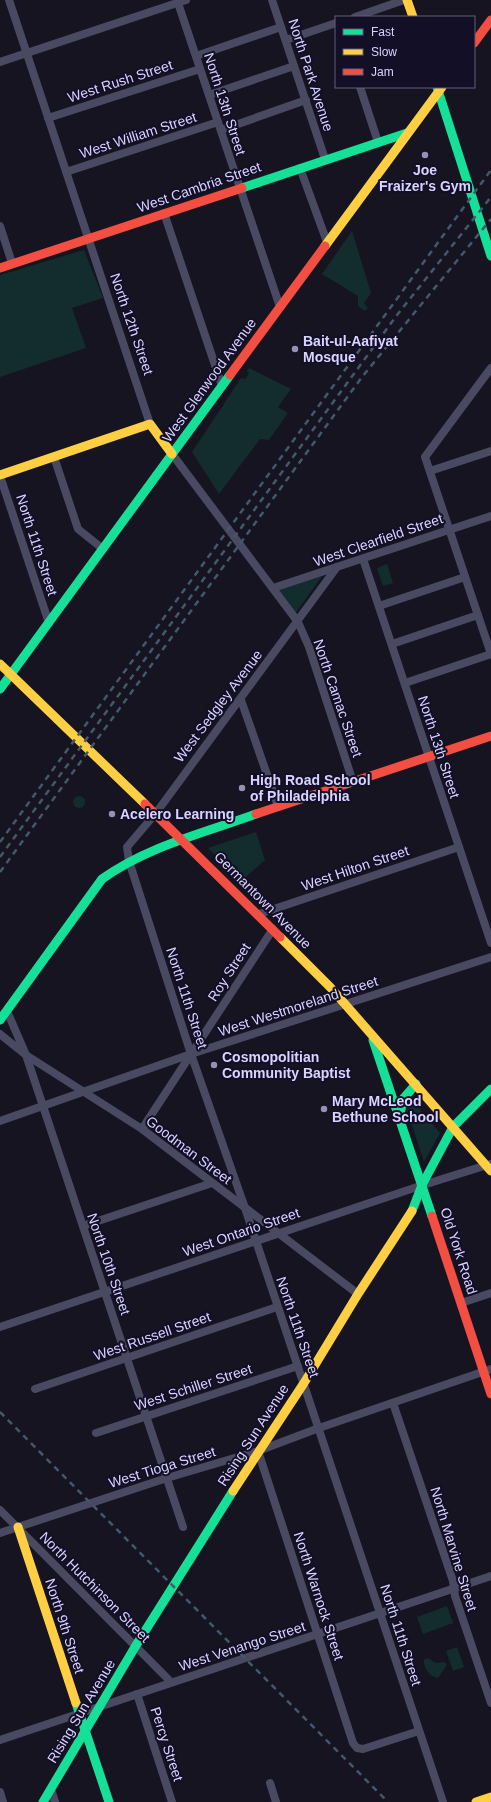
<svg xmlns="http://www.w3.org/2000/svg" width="491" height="1802" viewBox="0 0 491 1802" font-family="Helvetica,sans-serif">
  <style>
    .green { fill: #132c2d }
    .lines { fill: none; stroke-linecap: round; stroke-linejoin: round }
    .street { stroke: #4a4962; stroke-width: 8 }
    .fast { stroke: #16e098; stroke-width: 9 }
    .slow { stroke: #ffcf43; stroke-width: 9 }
    .jam { stroke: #f24e42; stroke-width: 9 }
    .rail { stroke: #43596b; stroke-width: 2.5; stroke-dasharray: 6 5; stroke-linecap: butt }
    .poi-dot { fill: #9591b1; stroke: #130f26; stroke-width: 1.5 }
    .labels { text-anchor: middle; stroke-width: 4; stroke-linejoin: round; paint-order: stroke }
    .street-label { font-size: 14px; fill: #d9d4ff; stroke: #130f26 }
    .poi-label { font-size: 14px; font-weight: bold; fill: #d9d4ff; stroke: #130f26; text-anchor: start }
  </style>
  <rect width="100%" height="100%" fill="#161421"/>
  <g class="green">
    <polygon points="153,127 156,136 133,143 130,134"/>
    <polygon points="352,231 371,293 364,303 368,308 365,311 358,306 358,296 322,274"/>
    <polygon points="84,250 103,298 72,308 86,348 0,377 0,275"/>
    <polygon points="249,368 291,389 278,407 288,413 269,440 260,439 219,494 192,452 241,378 245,379 249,374 247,371"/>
    <polygon points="387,564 393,583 383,586 377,568"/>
    <polygon points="322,576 295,614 276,590"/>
    <circle cx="79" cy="802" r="6"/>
    <polygon points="256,832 265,860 241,881 208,848"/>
    <polygon points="411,1099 440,1133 424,1162 406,1107 408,1101"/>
    <polygon points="447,1606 453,1623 423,1634 417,1617"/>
    <polygon points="457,1647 464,1667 453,1671 446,1651"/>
    <path d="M427,1658L436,1663L445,1662L447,1665L438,1678C430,1677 423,1668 424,1660Z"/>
  </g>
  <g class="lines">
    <g class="street">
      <polyline points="9,0 150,424"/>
      <polyline points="177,0 280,307"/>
      <polyline points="272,0 325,159"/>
      <polyline points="355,17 404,0"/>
      <polyline points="286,40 336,23"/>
      <polyline points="196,56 281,27"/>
      <polyline points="0,62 186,0"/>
      <polyline points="360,87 378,142"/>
      <polyline points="209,95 294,66"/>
      <polyline points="48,118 200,69"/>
      <polyline points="221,130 306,100"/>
      <polyline points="300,168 327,242"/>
      <polyline points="66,172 218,122"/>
      <polyline points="164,213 222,386"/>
      <polyline points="0,226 12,263"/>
      <polyline points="491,368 425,457 491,654"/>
      <polyline points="172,454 298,622 309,647 353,782"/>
      <polyline points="54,457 78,529 103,549"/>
      <polyline points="430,471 491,451"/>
      <polyline points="0,476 49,623"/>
      <polyline points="363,559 491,943"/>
      <polyline points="337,567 156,813 127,847 129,861 191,1054 245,1208 443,1802"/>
      <polyline points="273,588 491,516"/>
      <polyline points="379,606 465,577"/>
      <polyline points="392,644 478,615"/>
      <polyline points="405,683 491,654"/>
      <polyline points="241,700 278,806"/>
      <polyline points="259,914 459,847"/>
      <polyline points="7,1011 26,1055 183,1527"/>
      <polyline points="0,1034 26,1055 142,1129 358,1294"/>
      <polyline points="0,1121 191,1054 491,957"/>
      <polyline points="142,1129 273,929"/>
      <polyline points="83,1226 212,1183"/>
      <polyline points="461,1303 491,1293"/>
      <polyline points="0,1327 420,1186 490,1164"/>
      <polyline points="35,1389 277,1307"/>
      <polyline points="393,1403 453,1581 455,1596 491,1703"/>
      <polyline points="96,1433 298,1366"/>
      <polyline points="258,1451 353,1743 357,1748 363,1749 419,1731"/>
      <polyline points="0,1510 171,1682"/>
      <polyline points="0,1533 167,1478 258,1451 319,1428 491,1369"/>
      <polyline points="137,1694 172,1802"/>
      <polyline points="0,1740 491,1576"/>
      <polyline points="270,1783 276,1802"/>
      <polyline points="51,1789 55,1802"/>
      <polyline points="0,1792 3,1802"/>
    </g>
    <g class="fast">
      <polyline points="437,87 491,256"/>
      <polyline points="242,188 407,133"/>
      <polyline points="0,689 230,375"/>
      <path d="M0,1020L102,879C148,846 204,833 256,814"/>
      <polyline points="373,1040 432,1216"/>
      <polyline points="400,1115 403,1099 416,1084"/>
      <polyline points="412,1211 422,1185 453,1127 491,1089"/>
      <polyline points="76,1703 109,1802"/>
      <polyline points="43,1802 135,1647 233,1491"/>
    </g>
    <g class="slow">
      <polyline points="407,0 413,17"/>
      <polyline points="325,246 442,87"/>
      <polyline points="0,475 150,424 172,454"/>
      <polyline points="0,664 145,804"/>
      <polyline points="280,937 330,987 491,1171"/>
      <polyline points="233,1491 304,1383 358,1294 412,1211"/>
      <polyline points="18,1527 76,1703"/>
      <polyline points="476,1802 491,1797"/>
    </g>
    <g class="jam">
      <polyline points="474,43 491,20"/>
      <polyline points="0,268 242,188"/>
      <polyline points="230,375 325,246"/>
      <polyline points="145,804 280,937"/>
      <polyline points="256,814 491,736"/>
      <polyline points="432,1216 491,1394"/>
    </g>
    <g class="rail">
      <polyline points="0,842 491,170"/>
      <polyline points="0,857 397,315 491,197"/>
      <polyline points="0,872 362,377 491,219"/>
      <polyline points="0,1412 388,1802"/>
    </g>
  </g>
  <g class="poi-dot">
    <circle cx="425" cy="155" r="4"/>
    <circle cx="295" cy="349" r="4"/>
    <circle cx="242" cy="788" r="4"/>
    <circle cx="112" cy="814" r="4"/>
    <circle cx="214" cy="1065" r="4"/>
    <circle cx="324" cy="1109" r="4"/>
  </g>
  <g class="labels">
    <g class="street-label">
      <text transform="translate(311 75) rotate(72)" y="5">North Park Avenue</text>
      <text transform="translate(120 81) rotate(-18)" y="5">West Rush Street</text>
      <text transform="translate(225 104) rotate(72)" y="5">North 13th Street</text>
      <text transform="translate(138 135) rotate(-18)" y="5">West William Street</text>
      <text transform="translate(199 187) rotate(-19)" y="5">West Cambria Street</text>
      <text transform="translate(132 324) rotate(71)" y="5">North 12th Street</text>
      <text transform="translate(209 380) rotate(-54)" y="5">West Glenwood Avenue</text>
      <text transform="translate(378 540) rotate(-19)" y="5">West Clearfield Street</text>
      <text transform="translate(37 545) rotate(72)" y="5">North 11th Street</text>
      <text transform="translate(338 698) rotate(71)" y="5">North Camac Street</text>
      <text transform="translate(218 706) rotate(-53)" y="5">West Sedgley Avenue</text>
      <text transform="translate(439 747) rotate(72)" y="5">North 13th Street</text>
      <text transform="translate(355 868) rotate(-19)" y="5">West Hilton Street</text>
      <text transform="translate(263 900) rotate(45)" y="5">Germantown Avenue</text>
      <text transform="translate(229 972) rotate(-57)" y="5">Roy Street</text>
      <text transform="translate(187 998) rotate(72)" y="5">North 11th Street</text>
      <text transform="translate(298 1006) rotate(-18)" y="5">West Westmoreland Street</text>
      <text transform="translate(189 1150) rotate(37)" y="5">Goodman Street</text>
      <text transform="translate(241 1232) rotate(-19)" y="5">West Ontario Street</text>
      <text transform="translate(459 1251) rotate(72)" y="5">Old York Road</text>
      <text transform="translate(109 1264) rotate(71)" y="5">North 10th Street</text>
      <text transform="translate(298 1327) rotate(71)" y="5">North 11th Street</text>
      <text transform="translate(152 1336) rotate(-19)" y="5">West Russell Street</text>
      <text transform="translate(193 1387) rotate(-18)" y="5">West Schiller Street</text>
      <text transform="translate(253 1435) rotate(-57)" y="5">Rising Sun Avenue</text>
      <text transform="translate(162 1467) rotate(-17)" y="5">West Tioga Street</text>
      <text transform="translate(454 1549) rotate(73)" y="5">North Marvine Street</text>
      <text transform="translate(95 1587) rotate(45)" y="5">North Hutchinson Street</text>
      <text transform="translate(319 1596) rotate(72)" y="5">North Warnock Street</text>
      <text transform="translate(65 1626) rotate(72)" y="5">North 9th Street</text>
      <text transform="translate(401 1635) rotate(72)" y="5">North 11th Street</text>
      <text transform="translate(242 1646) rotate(-18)" y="5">West Venango Street</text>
      <text transform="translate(81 1711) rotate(-59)" y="5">Rising Sun Avenue</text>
      <text transform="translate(167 1744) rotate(72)" y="5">Percy Street</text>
    </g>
    <g class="poi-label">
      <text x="425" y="175" text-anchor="middle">Joe<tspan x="425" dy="16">Fraizer's Gym</tspan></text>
      <text x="303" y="346">Bait-ul-Aafiyat<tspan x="303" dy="16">Mosque</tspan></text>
      <text x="250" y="785">High Road School<tspan x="250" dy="16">of Philadelphia</tspan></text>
      <text x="120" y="819">Acelero Learning</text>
      <text x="222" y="1062">Cosmopolitian<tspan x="222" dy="16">Community Baptist</tspan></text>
      <text x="332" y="1106">Mary McLeod<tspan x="332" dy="16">Bethune School</tspan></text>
    </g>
  </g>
  <rect x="335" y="16" width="140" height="72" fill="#130f26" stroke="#625e7d"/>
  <rect x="343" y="29" width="20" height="6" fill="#16e098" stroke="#625e7d"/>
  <text x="371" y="36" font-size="12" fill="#d9d4ff">Fast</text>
  <rect x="343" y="49" width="20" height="6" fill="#ffcf43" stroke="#625e7d"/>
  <text x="371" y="56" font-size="12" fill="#d9d4ff">Slow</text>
  <rect x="343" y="69" width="20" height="6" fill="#f24e42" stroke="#625e7d"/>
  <text x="371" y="76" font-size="12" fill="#d9d4ff">Jam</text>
</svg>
